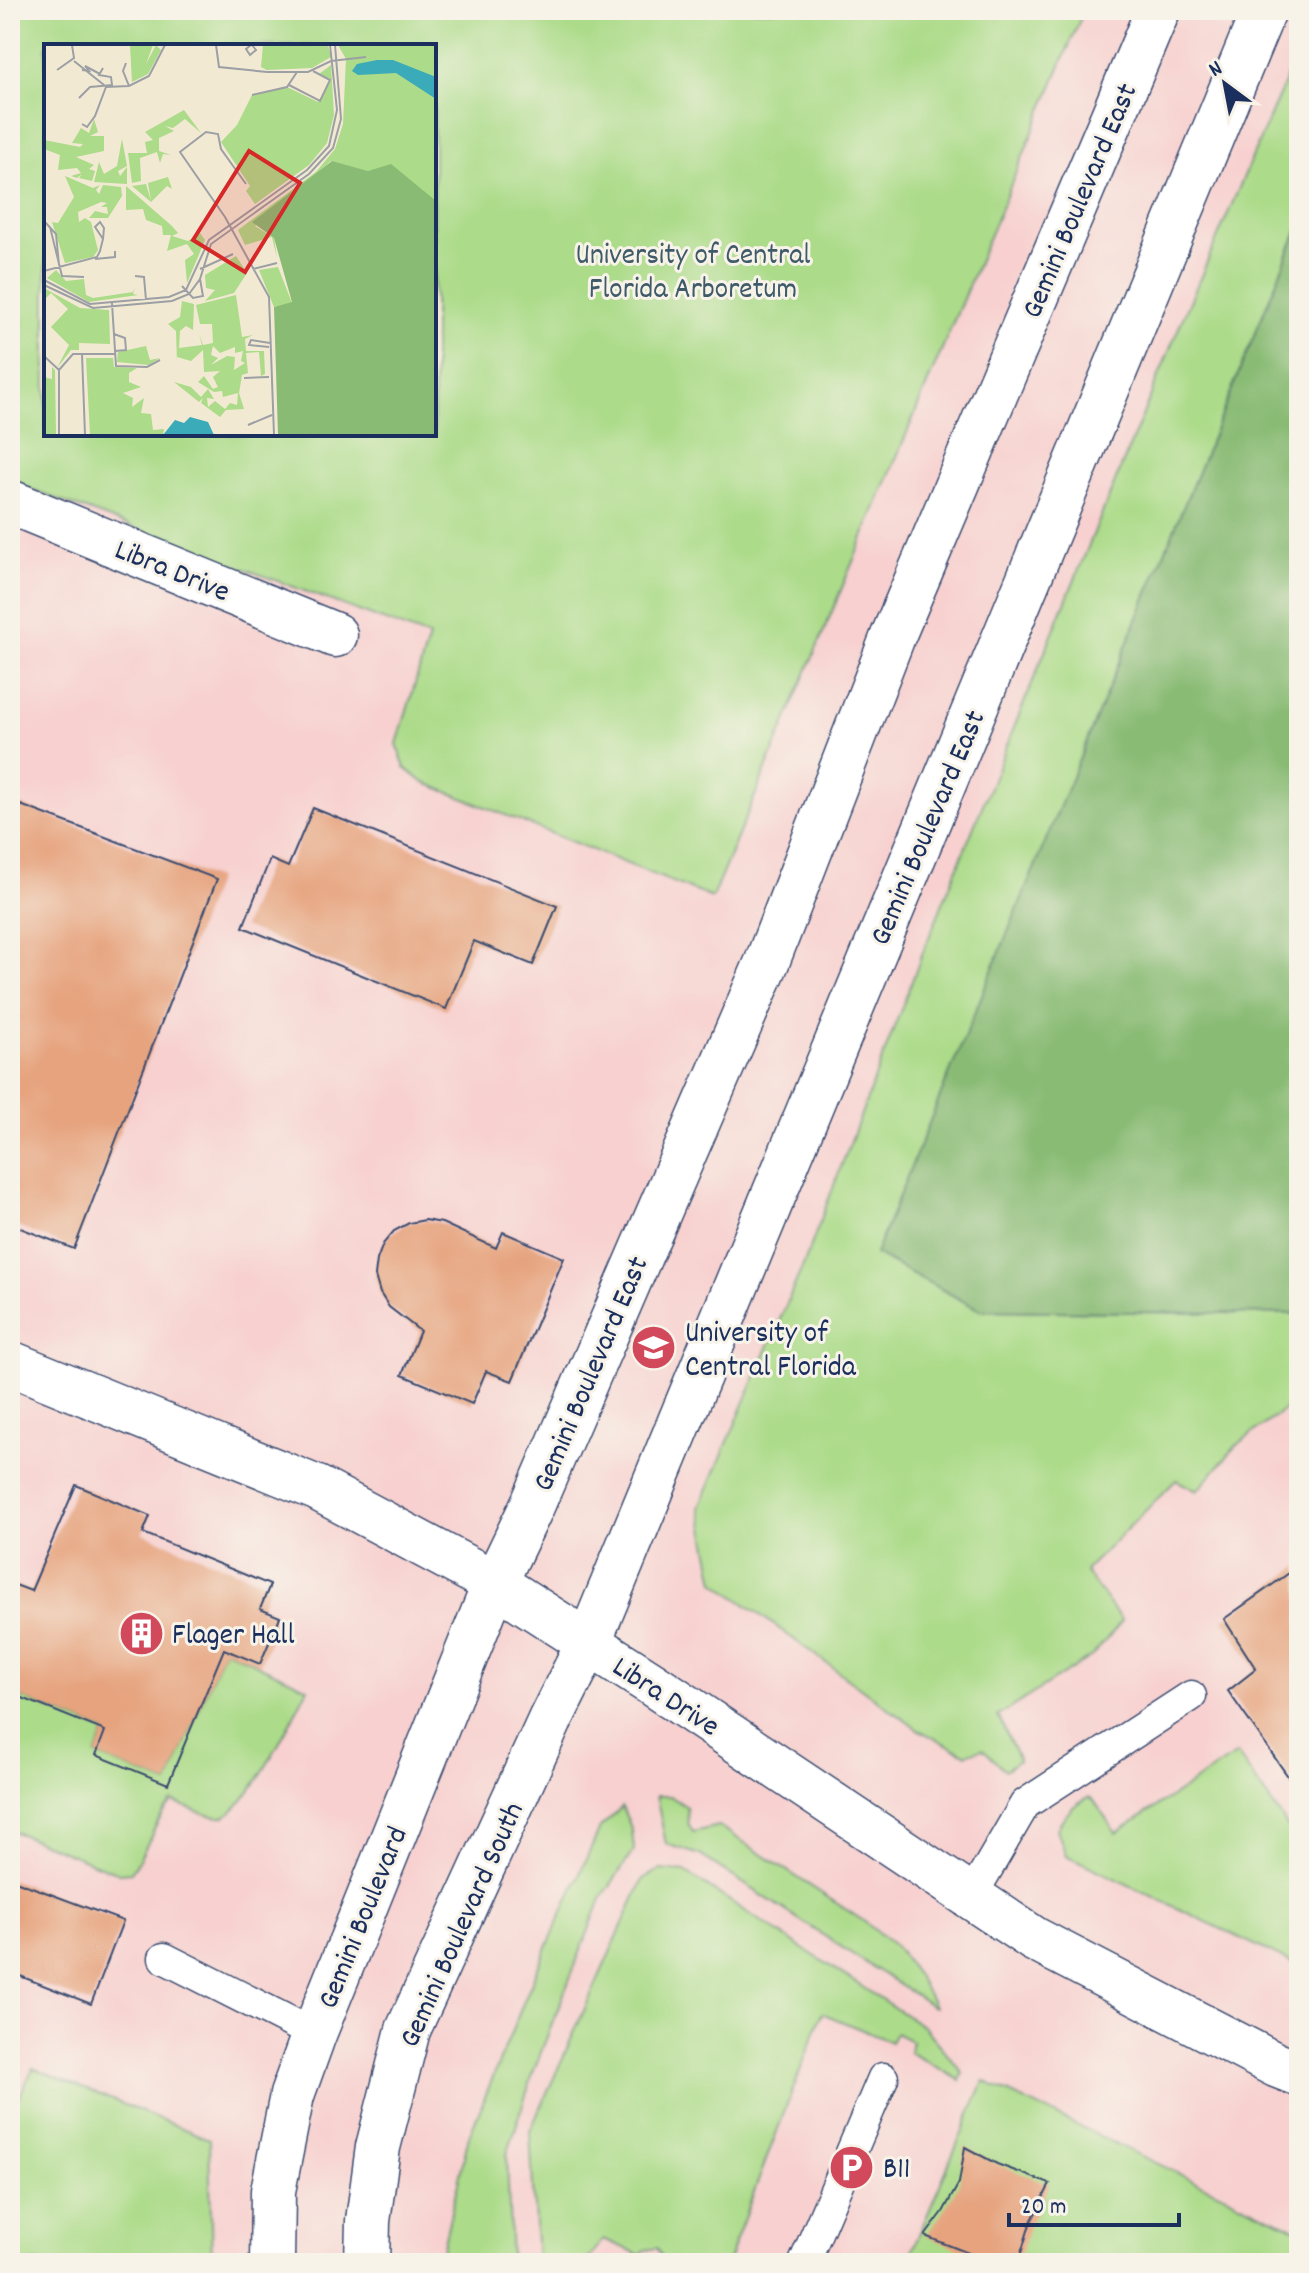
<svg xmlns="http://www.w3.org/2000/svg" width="1309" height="2273" viewBox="0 0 1309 2273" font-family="Dekko,sans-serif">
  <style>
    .built { fill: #f7d0cf; fill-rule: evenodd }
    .green { fill: #acdb89; stroke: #648574; stroke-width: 2; fill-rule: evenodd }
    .forest { fill: #89bb75; stroke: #52756a; stroke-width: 2 }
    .building { fill: #e6a37e }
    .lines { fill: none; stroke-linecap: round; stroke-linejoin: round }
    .lane-casing { stroke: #3b4b70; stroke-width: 33 }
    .street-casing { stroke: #3b4b70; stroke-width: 47 }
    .lane { stroke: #fff; stroke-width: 30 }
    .street { stroke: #fff; stroke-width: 44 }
    .labels { text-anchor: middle; stroke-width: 6; stroke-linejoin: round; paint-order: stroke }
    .street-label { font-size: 30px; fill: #1b2f5e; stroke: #f7f3e8 }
    .park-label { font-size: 30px; fill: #3f5a69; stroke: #f7f3e8 }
    .poi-label { font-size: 30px; fill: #1b2f5e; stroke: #f7f3e8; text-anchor: start }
    .inset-road { fill: none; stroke: #9c9fa4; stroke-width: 2 }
    .view { fill: #d62828; fill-opacity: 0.15; stroke: #d62828; stroke-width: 4 }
    .inset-edge { fill: none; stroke: #1b2f5e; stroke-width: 4 }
  </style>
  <rect width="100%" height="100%" fill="#f7f3e8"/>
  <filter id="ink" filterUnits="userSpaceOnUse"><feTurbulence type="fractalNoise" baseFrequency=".0125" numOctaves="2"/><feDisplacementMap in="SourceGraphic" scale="16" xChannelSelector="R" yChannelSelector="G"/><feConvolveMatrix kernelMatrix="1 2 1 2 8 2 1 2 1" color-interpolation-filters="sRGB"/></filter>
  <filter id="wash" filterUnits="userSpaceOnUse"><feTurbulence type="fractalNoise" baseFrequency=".006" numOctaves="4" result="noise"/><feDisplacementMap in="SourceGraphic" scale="32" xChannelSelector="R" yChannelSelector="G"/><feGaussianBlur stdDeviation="1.8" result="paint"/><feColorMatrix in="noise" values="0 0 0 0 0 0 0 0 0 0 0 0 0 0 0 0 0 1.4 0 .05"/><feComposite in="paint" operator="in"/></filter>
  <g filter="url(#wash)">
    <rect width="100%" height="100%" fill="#f2e9d3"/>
    <path class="built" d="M10,10H1299V2263H10ZM46,46H434V434H46Z"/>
    <g class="green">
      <path d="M10,10H1084L712,898L423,782L405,768L397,744L429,637L10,482ZM46,46H434V434H46Z"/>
      <polygon points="1299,49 1299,227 876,1254 980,1310 1299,1314 1299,1399 1238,1444 1197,1491 1176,1480 1085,1571 1122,1621 1093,1655 998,1716 1019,1760 1005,1770 983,1749 965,1754 917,1729 715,1582 700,1507 807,1256 921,957 1048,644 1182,320"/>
      <path d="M224,1649L308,1688C295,1712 245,1819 219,1817C206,1816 185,1806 172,1802C153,1823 148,1850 131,1872L118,1873L10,1830V1693L105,1731L96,1755L168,1784Z"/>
      <path d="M1237,1754L1299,1843V1966L1066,1855L1057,1829C1066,1814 1072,1805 1089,1797L1093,1799L1116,1833Z"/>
      <polygon points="656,1796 670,1796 687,1807 688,1823 693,1832 719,1826 862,1920 894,1945 918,1977 935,2008 700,1855 666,1844"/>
      <polygon points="622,1807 632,1830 634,1850 601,1899 534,2070 507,2155 511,2263 439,2263 469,2136 536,1972 600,1828"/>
      <polygon points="659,1870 685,1872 924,2027 963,2073 960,2080 909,2052 912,2041 896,2033 891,2042 822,2013 727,2263 665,2263 657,2248 646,2250 641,2255 603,2239 590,2258 578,2263 537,2263 530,2131 643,1879"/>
      <polygon points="33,2068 209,2139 212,2263 10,2263 10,2116"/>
      <polygon points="984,2081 1299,2231 1299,2263 907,2263"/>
    </g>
    <polygon class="forest" points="1299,227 1299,1314 980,1310 875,1254"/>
    <g id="blocks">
      <g class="building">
        <polygon points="10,801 217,879 74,1249 10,1224"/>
        <polygon points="313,808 557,906 533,965 474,941 446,1009 243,927 270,859 288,867"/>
        <polygon points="425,1220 442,1223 496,1248 503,1232 564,1258 512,1381 486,1371 472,1404 402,1375 420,1331 389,1307 380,1293 375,1276 377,1260 383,1244 394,1231 409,1223"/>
        <polygon points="76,1485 150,1516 143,1533 270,1585 260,1609 280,1617 260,1664 224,1649 168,1784 96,1755 105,1731 10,1693 10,1583 31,1591"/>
        <polygon points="1299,1566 1299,1792 1228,1691 1256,1669 1224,1619"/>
        <polygon points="10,1879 123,1921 91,2004 10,1972"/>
        <polygon points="965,2147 997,2164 1050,2184 1030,2224 1018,2263 994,2263 925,2236 943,2212 959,2183"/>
      </g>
    </g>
  </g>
  <g filter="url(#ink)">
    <use href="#blocks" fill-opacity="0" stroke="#3b4b70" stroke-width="2"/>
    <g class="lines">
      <defs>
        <g id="lane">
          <polyline points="971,1897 1025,1804 1191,1696"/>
          <polyline points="164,1958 314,2034"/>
          <polyline points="804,2263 883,2078"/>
        </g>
        <g id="street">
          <polyline points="10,502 335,635"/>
          <polyline points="10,1363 317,1488 495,1583 651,1683 1034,1939 1276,2065 1299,2074"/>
          <polyline points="272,2263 273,2191 292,2095 314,2034 495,1583 532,1506 767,962 893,636 1158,10"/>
          <polyline points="367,2263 368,2221 378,2147 408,2030 551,1718 588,1644 1264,10"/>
        </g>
      </defs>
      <use href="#lane" class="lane-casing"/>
      <use href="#street" class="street-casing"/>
      <use href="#lane" class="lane"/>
      <use href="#street" class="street"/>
    </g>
  </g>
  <defs>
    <symbol id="university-disc" viewBox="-11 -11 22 22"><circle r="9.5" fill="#d1495b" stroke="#f7f3e8"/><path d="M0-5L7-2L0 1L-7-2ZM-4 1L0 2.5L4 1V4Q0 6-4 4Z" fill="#fff"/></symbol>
    <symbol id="building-disc" viewBox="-11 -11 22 22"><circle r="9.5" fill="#d1495b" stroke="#f7f3e8"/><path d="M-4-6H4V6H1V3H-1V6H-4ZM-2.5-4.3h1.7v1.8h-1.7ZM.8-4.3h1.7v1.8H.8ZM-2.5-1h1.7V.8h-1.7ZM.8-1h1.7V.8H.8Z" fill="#fff"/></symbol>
    <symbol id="parking-disc" viewBox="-11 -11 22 22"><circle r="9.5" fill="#d1495b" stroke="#f7f3e8"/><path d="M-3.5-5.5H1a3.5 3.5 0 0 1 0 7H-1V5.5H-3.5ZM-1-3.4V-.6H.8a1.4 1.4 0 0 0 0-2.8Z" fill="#fff"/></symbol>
  </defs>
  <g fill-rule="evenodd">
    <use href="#university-disc" x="628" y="1322" width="51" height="51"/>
    <use href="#building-disc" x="116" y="1608" width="51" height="51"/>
    <use href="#parking-disc" x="826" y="2142" width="51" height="51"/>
  </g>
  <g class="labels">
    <g class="street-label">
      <text transform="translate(1078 200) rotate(-67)" y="10">Gemini Boulevard East</text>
      <text transform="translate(173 569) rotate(22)" y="10">Libra Drive</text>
      <text transform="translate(926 827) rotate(-67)" y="10">Gemini Boulevard East</text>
      <text transform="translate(589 1373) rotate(-67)" y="10">Gemini Boulevard East</text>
      <text transform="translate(667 1695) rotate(33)" y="10">Libra Drive</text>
      <text transform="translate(361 1917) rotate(-68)" y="10">Gemini Boulevard</text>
      <text transform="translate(460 1924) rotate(-66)" y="10">Gemini Boulevard South</text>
    </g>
    <g class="park-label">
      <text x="693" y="263">University of Central<tspan x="693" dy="34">Florida Arboretum</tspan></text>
    </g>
    <g class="poi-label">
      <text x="685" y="1341">University of<tspan x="685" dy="34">Central Florida</tspan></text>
      <text x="172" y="1643">Flager Hall</text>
      <text x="883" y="2177">B11</text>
    </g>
  </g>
  <g transform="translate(44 44)">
    <rect width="392" height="392" fill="#f2e9d3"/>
    <path d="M86,1H109L102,20L112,1L117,6L104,30L88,38ZM219,1H284L287,13L268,24L223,26L217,23ZM294,1H392V380L380,391L323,127L287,117L211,182L230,194L233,214L228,193L201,201L194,186L272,128L291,105L299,80L302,15ZM287,21L290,71L283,99L265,121L211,160L202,147L206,142L177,98L193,81L208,51L243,43L274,58L287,36L275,30ZM140,66L157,89L141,75L129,84L121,82L130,87L115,94V107L127,111L119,110L116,119L113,108L96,114L97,137L88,139L84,109H103L101,98L109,96L101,88ZM50,75L54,88L46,92H60V107L32,113L50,121L45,125L51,127L48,137L35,134L38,130L33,134L27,132L37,129L33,124L14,126L16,111L0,105V96L36,103L39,100L28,99L37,84L45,89ZM78,95L83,122L74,127L76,132L83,123V140L50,138L55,118L60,130L73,122ZM21,132L49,144L56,141L52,146L55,150L59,141L77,143L78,152L64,174H45L51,167L64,170L63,163H57L63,159L57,158L34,168L35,178L41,174L47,178L54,206L49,213L21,219L8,178L14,179L30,153ZM124,133L128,145L123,142L107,158L88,142L102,140L107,157L104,139ZM82,142L128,182L134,189L128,192L144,197L156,189L161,196L143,239L141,216L150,210L143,200L123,207L127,191H119L118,182L102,176L99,165L82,166ZM192,212L203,229L190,249L161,257L171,246L162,244L161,231ZM234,223L248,259L230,263L215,226ZM12,226L22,237L40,235L42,251L49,254L89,248L91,243L89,250L94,251L45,258L3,234ZM0,244L36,264L65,266L66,300L35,299V306H27L13,324L25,301L7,283L24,265L7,249L0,256ZM192,251L198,293L209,291L201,295L202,307H220L221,330L217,332L215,308L202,309L204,329L198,331L195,349L200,365L182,366L176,373L157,359L159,354L155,358L130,338L147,343L157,353L164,345L170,355L163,354L164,363L171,357L181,365L186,359L193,361L194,349L179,353L178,347L170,348L154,338L160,332L169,345L174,343L169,333L176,327L160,328L159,306L147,317L133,313V319L132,287L124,280L136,273L138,257L150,260L149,286L142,282L136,287L135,304L158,301L155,290L159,301L169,299L168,280H156L152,261ZM169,302L176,309L191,303V309L199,307L197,317L201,319L190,326L191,313L183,312L167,321L174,314L167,311ZM102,302L106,316L116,314L105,321L73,318L74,308ZM42,314H69L70,323L93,324L85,329V338L97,343L79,349L89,354L88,363L100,354L97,369L107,370L109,386L120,385L119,391H46ZM8,323L11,326L12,391H0V333L8,335Z" fill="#acdb89" fill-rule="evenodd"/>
    <path d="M288,117L324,127L347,120L392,157V391H234L230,263L248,258L230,194L208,178Z" fill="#89bb75"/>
    <path d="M333,16H349L392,33V55L352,29L314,31L308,27L313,20ZM146,373L164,378L170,391H119L131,376L140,379Z" fill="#3baab9"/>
    <path class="inset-road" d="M172,1L175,23L223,28H264L287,17L322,13M207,1L202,5L206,11L212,6L208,1M30,17L60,41M82,19L79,27L85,42M13,26L30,14L28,1M38,26L45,27L41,22L56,30M245,41L276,57L286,36L269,27M208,51L243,43L253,28M35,54L46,43L68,41L67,33L55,31L59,24M38,80L43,83L51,72L62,43L85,42L105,32L121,1M202,140L177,105L174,90L162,88L136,108L181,173L225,253L230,391M0,177L12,190L15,221M6,183L18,232L40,233M51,215L71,213V207M156,225L189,210M209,225L233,219M0,227L53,213L56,207L59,195L60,184L56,178L51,183L59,195M91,232L100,233L102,256M0,236L46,260L125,253L142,246L165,196L263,126L285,102L293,66L286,1M0,241L49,264L128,257L145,250L156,235L167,200L265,130L289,104L297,75L291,1M138,242L149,254L159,252L156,235M68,259L72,322L103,323L116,316M70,290L81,294L82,306L71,307M225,303L205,301L207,296L226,299M38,310L41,391M0,312L15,326L29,310H71M15,326V391M200,334L225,333M204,381L228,371"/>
    <path class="view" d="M205,107L256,139L201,228L149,196Z"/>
    <rect width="392" height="392" class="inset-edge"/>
  </g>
  <rect width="1309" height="2273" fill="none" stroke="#f7f3e8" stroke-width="40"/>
  <g transform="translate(1225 84) rotate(328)" stroke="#f7f3e8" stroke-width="6" paint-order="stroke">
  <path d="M0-6L14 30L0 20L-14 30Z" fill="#1b2f5e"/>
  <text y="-12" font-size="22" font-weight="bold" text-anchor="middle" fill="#1b2f5e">N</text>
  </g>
  <path d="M1009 2213v12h170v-12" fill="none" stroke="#1b2f5e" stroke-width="4"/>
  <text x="1021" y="2213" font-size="24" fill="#1b2f5e" stroke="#f7f3e8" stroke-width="6" paint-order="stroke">20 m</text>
</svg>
